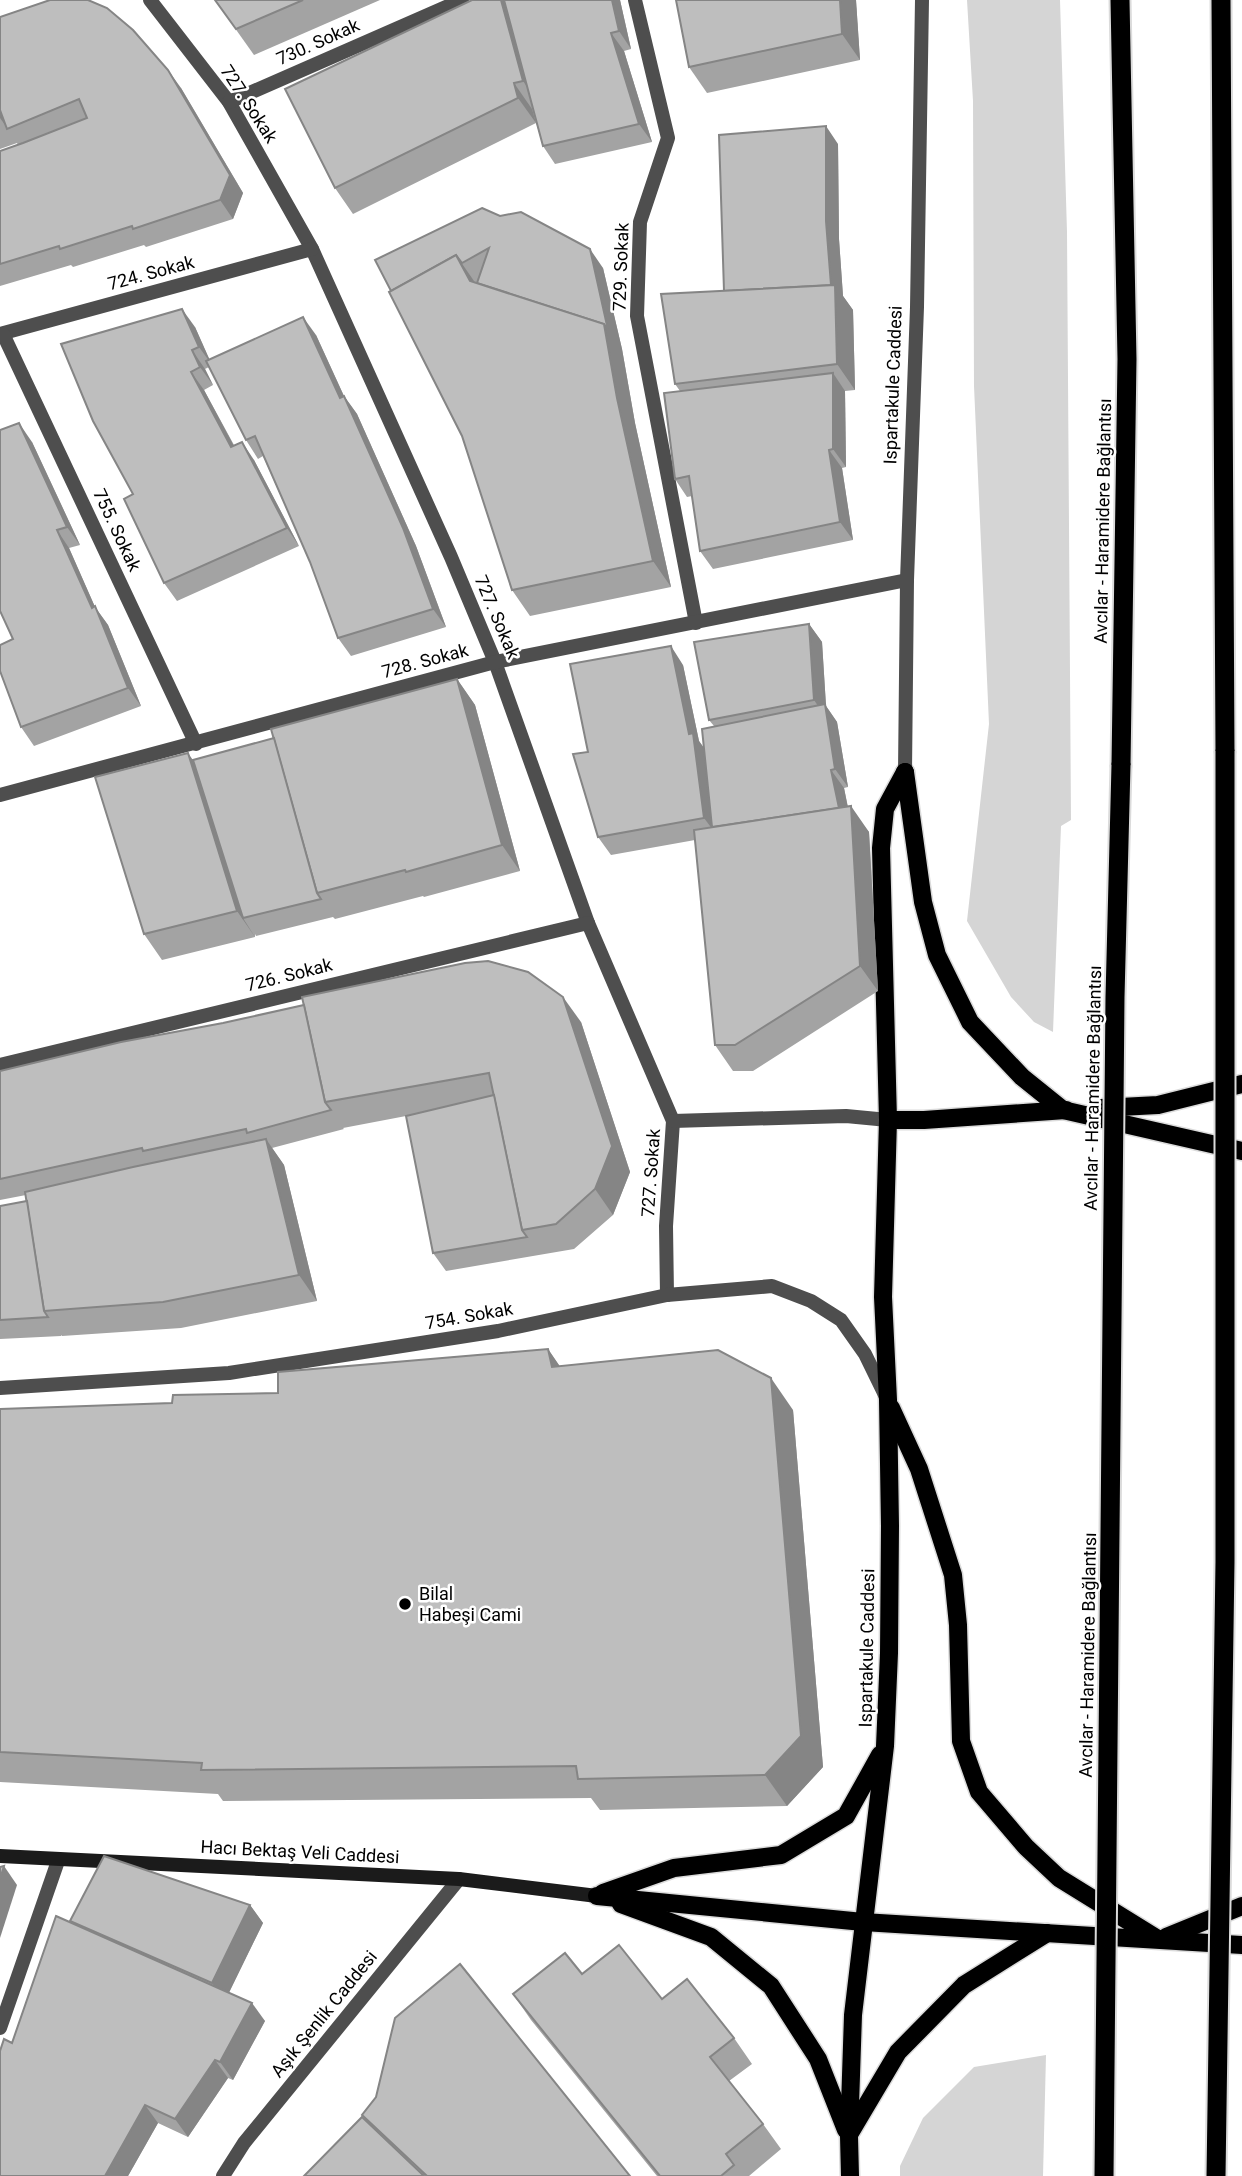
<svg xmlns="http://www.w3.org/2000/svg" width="1242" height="2176" viewBox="0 0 1242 2176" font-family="Roboto,sans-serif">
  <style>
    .green { fill: #d5d5d5 }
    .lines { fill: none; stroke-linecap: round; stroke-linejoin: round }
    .primary-casing { stroke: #dbdbdb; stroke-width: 21 }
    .trunk-casing { stroke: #dbdbdb; stroke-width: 23 }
    .minor { stroke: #4e4e4e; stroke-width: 14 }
    .tertiary { stroke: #4e4e4e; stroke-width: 14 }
    .secondary { stroke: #1b1b1b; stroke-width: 14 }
    .primary { stroke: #000; stroke-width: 18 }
    .trunk { stroke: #000; stroke-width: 19 }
    .trunk-bridge-casing { stroke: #dbdbdb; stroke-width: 23; stroke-linecap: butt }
    .trunk-bridge { stroke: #000; stroke-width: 19 }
    .wall { fill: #a3a3a3 }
    .shaded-wall { fill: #858585 }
    .building { fill: #bebebe; stroke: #858585; stroke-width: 2 }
    .poi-dot { fill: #000; stroke: #fff; stroke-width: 2.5 }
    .labels { text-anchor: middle; stroke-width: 5; stroke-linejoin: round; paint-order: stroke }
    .street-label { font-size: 18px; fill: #000; stroke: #fff }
    .poi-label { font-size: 18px; fill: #000; stroke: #fff; text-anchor: start }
  </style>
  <rect width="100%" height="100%" fill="#fff"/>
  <g class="green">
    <polygon points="967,0 1060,0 1067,232 1071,820 1061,826 1053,1032 1034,1022 1011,997 967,921 989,724 974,386 973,101"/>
    <polygon points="1046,2055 1043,2176 900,2176 900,2166 923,2118 974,2067"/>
  </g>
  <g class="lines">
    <defs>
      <g id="primary">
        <polyline points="905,772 923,902 937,955 970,1022 1022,1077 1063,1110 1242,1151"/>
        <polyline points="1101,1108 1158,1105 1242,1084"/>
        <polyline points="888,1120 924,1120 1066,1110"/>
        <polyline points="891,1408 919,1469 953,1575 958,1625 961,1741 979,1792 1026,1847 1059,1878 1156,1938"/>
        <polyline points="603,1893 674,1868 781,1855 846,1816 880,1755"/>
        <polyline points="597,1896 863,1922 1242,1945"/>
        <polyline points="621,1904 711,1937 771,1986 818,2059 846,2130"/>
        <polyline points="1166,1937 1242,1906"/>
        <polyline points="850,2133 898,2052 964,1985 1047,1933"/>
        <polyline points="850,2176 849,2136 853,2015 885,1746 889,1653 890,1526 888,1400 883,1297 888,1120 881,848 885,809 905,772"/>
      </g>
      <g id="trunk">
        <polyline points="1120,0 1127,359 1121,765"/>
        <polyline points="1221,0 1225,751"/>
      </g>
    </defs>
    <use href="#primary" class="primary-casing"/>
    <use href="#trunk" class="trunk-casing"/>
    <g class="minor">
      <polyline points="150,0 229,102 312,249 451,557 495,662 588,923 673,1121 666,1226 667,1295"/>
      <polyline points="635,0 668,138 640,222 637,316 696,623"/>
      <polyline points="229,102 462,0"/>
      <polyline points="0,334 312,249"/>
      <polyline points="3,334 196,744"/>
      <polyline points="0,795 495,662 907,580"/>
      <polyline points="0,1065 588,923"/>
      <polyline points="673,1121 846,1116 888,1120"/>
      <polyline points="0,1388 229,1373 498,1331 667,1295 772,1286 811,1301 841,1320 865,1354 886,1397"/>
      <polyline points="0,2028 58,1861"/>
    </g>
    <g class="tertiary">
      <polyline points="905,772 907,580 917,307 922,0"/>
      <polyline points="223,2176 244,2143 459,1879"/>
    </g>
    <polyline class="secondary" points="0,1856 459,1879 597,1896"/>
    <use href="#primary" class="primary"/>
    <use href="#trunk" class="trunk"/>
    <defs>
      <g id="trunk-bridge">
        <polyline points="1104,2176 1115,997 1121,765"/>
        <polyline points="1216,2176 1225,1562 1225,751"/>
      </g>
    </defs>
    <use href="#trunk-bridge" class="trunk-bridge-casing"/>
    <use href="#trunk-bridge" class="trunk-bridge"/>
  </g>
  <g class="wall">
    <polygon points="215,0 380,0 254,55"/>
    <polygon points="620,0 631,49 624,51 652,142 555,164 543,146 532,109 536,123 353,214 335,188"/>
    <polygon points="676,0 856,0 860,60 707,93 689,67"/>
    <polygon points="0,17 181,88 243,193 233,219 146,247 144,245 73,267 71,265 0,286 0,151 18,145 17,143 0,149"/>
    <polygon points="838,144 839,239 843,296 853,310 855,390 845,391 846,467 842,468 853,540 713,569 700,551 692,496 687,497 675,479 680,391 675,384 724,291"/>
    <polygon points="482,208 603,268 622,349 635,423 671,587 530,616 512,590 462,436 389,292"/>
    <polygon points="195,327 209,359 316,335 344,396 357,414 416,546 446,627 351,656 338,638 310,562 263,456 258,459 246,440 209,367 205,369 213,385 204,390 234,445 254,460 299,546 177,601 164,583"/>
    <polygon points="32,442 80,545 69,548 95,607 108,625 141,706 34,746 21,727 13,639"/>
    <polygon points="809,624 822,642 826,706 837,722 848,787 844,788 848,807 869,832 878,991 753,1071 733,1071 715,1045 695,840 611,855 598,837 588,752 683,665 699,741 704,748 714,726 709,720"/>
    <polygon points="457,679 475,705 520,871 424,897 423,896 335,919 333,917 256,936 255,934 255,937 162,960 144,934 193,760 274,738"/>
    <polygon points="581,1022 630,1172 613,1215 574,1249 446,1271 433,1253 406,1116 343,1128 344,1129 272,1148 284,1165 317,1301 181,1328 62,1336 61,1335 61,1336 0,1339 0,1206 27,1201 26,1195 0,1200 0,1071"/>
    <polygon points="548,1349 560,1367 793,1410 823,1767 787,1806 600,1810 591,1798 223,1801 218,1794 0,1782 0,1409 172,1403 278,1393"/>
    <polygon points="250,1905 263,1923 229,1992 265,2021 233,2080 228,2078 188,2137 158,2123 128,2176 0,2176 12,2043 72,1923 70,1921"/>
    <polygon points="582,1974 662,1999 734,2038 752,2064 729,2081 763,2124 781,2149 749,2176 657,2176 531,2020 513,1994"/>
    <polygon points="362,2115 630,2176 304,2176 367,2122"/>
  </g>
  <g class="shaded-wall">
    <polygon points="501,0 506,0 541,107 523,81"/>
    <polygon points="612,0 620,0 631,49 619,31"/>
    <polygon points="840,0 856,0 860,60 842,34"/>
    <polygon points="611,33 624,51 652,142 639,124"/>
    <polygon points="168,70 181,88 243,193 233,219 220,200"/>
    <polygon points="514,83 532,109 536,123 518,98"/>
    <polygon points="0,95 8,129 0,118"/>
    <polygon points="826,126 838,144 839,239 843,296 853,310 855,390 837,364 826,221"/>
    <polygon points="590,249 603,268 622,349 635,423 671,587 653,561 617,398"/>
    <polygon points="456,255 474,281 479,290 470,281"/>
    <polygon points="182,309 195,327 212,365 199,347"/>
    <polygon points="303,317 316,335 353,416 340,398"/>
    <polygon points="192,350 205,369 213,385 200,367"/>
    <polygon points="191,372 204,390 244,465 231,447"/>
    <polygon points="833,373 845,391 846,467 833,449"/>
    <polygon points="344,396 357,414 416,546 446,627 433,609"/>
    <polygon points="19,423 32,442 80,545 67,527"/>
    <polygon points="242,442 254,460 299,546 287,528"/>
    <polygon points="829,450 842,468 853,540 840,522"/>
    <polygon points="57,530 69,548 95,607 108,625 141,706 128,688"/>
    <polygon points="809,624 822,642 826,706 837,722 848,787 835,769 827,719 814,700"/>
    <polygon points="671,646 683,665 699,741 706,751 716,834 704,818"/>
    <polygon points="457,679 475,705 520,871 502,845"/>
    <polygon points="188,753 206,779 243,918 255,937 237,911"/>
    <polygon points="831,770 844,788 852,829 851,806 869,832 878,991 860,966 840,815"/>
    <polygon points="563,997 581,1022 630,1172 613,1215 595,1189"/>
    <polygon points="266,1139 284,1165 317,1301 299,1275"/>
    <polygon points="548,1349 570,1381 552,1367"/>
    <polygon points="771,1378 793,1410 823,1767 787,1806 765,1775"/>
    <polygon points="4,1866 17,1885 0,1938 0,1879"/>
    <polygon points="250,1905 263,1923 225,2001 212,1983"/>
    <polygon points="252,2003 265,2021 233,2080 220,2062"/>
    <polygon points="215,2060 228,2078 188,2137 175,2119"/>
    <polygon points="145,2105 158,2123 128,2176 105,2176"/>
  </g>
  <g class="building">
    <polygon points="50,0 88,0 107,8 133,30 168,70 230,175 220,200 133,229 132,226 60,249 59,246 0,264 0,151 23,143 87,118 79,99 7,129 0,110 0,17"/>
    <polygon points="215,0 303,0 236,29"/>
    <polygon points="472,0 501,0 523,81 514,83 518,98 335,188 285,89"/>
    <polygon points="504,0 612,0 619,31 611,33 639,124 543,146"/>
    <polygon points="676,0 840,0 842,34 689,67"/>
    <polygon points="826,126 826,221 831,285 724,291 719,135"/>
    <polygon points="482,208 500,216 521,212 590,249 608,330 604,324 477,283 489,248 462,263 456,255 391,291 375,260"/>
    <polygon points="456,255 470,281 604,324 617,398 653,561 512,590 462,436 389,292"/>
    <polygon points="835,285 837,364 675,384 661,294"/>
    <polygon points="182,309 199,347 192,350 200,367 191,372 231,447 242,442 287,528 164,583 124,499 133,494 93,421 61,344"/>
    <polygon points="303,317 340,398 344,396 403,528 433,609 338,638 310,562 255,436 246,440 206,361"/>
    <polygon points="833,373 833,449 829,450 840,522 700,551 689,476 675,479 664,393"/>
    <polygon points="19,423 67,527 57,530 92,608 95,606 128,688 21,727 0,671 0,645 13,639 0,611 0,430"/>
    <polygon points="809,624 814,700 709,720 694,642"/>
    <polygon points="671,646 689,734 693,733 704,818 598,837 573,754 588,752 570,664"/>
    <polygon points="457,679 502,845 406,872 405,870 317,893 271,729"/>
    <polygon points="825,704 835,769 831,770 839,808 712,827 702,729"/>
    <polygon points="274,738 317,893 321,899 243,918 193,760"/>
    <polygon points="188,753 237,911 144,934 95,777"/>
    <polygon points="851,806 860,966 735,1045 715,1045 694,830"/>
    <polygon points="488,961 528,972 563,997 612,1146 595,1189 556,1224 522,1230 489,1073 325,1102 302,997 465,963"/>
    <polygon points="304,1005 325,1102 331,1110 247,1133 246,1129 143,1151 142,1148 0,1179 0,1071 121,1042 223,1023"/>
    <polygon points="494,1095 522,1230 527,1237 433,1253 406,1116"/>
    <polygon points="266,1139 299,1275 163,1302 44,1311 25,1192 133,1167"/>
    <polygon points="27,1201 44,1311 48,1317 0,1320 0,1206"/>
    <polygon points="548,1349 552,1367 718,1350 771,1378 801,1736 765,1775 578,1779 576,1766 201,1770 202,1763 0,1752 0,1409 172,1403 173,1395 278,1393 278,1372"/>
    <polygon points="104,1856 250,1905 212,1983 70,1921"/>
    <polygon points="4,1866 0,1879 0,1867"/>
    <polygon points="56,1916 252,2003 220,2062 215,2060 175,2119 145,2105 105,2176 0,2176 0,2051 4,2039 12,2043"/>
    <polygon points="619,1945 662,1999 687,1979 734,2038 710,2057 763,2124 726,2154 734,2165 721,2176 660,2176 513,1994 565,1953 582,1974"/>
    <polygon points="460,1964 630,2176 427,2176 362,2115 376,2097 395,2018"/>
    <polygon points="362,2117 424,2176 304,2176"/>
  </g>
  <circle class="poi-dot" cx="405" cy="1604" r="7"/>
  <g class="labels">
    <g class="street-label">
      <text transform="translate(318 42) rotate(-24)" y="6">730. Sokak</text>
      <text transform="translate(249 104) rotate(57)" y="6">727. Sokak</text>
      <text transform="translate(621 267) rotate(-88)" y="6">729. Sokak</text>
      <text transform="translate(151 273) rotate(-15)" y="6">724. Sokak</text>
      <text transform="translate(893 385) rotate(-88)" y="6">Ispartakule Caddesi</text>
      <text transform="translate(1103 521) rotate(-89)" y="6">Avcılar - Haramidere Bağlantısı</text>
      <text transform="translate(117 530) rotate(65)" y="6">755. Sokak</text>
      <text transform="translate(497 617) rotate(67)" y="6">727. Sokak</text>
      <text transform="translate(425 661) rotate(-15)" y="6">728. Sokak</text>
      <text transform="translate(289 975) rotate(-14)" y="6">726. Sokak</text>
      <text transform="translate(1093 1088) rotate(-89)" y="6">Avcılar - Haramidere Bağlantısı</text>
      <text transform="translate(651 1173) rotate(-86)" y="6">727. Sokak</text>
      <text transform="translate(469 1316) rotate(-10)" y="6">754. Sokak</text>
      <text transform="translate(867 1648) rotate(-89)" y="6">Ispartakule Caddesi</text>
      <text transform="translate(1088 1655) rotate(-89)" y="6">Avcılar - Haramidere Bağlantısı</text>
      <text transform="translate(300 1852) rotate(3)" y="6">Hacı Bektaş Veli Caddesi</text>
      <text transform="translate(324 2014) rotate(-51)" y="6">Aşık Şenlik Caddesi</text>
    </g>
    <g class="poi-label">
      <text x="419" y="1600">Bilal<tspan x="419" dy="21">Habeşi Cami</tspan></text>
    </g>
  </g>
</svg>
